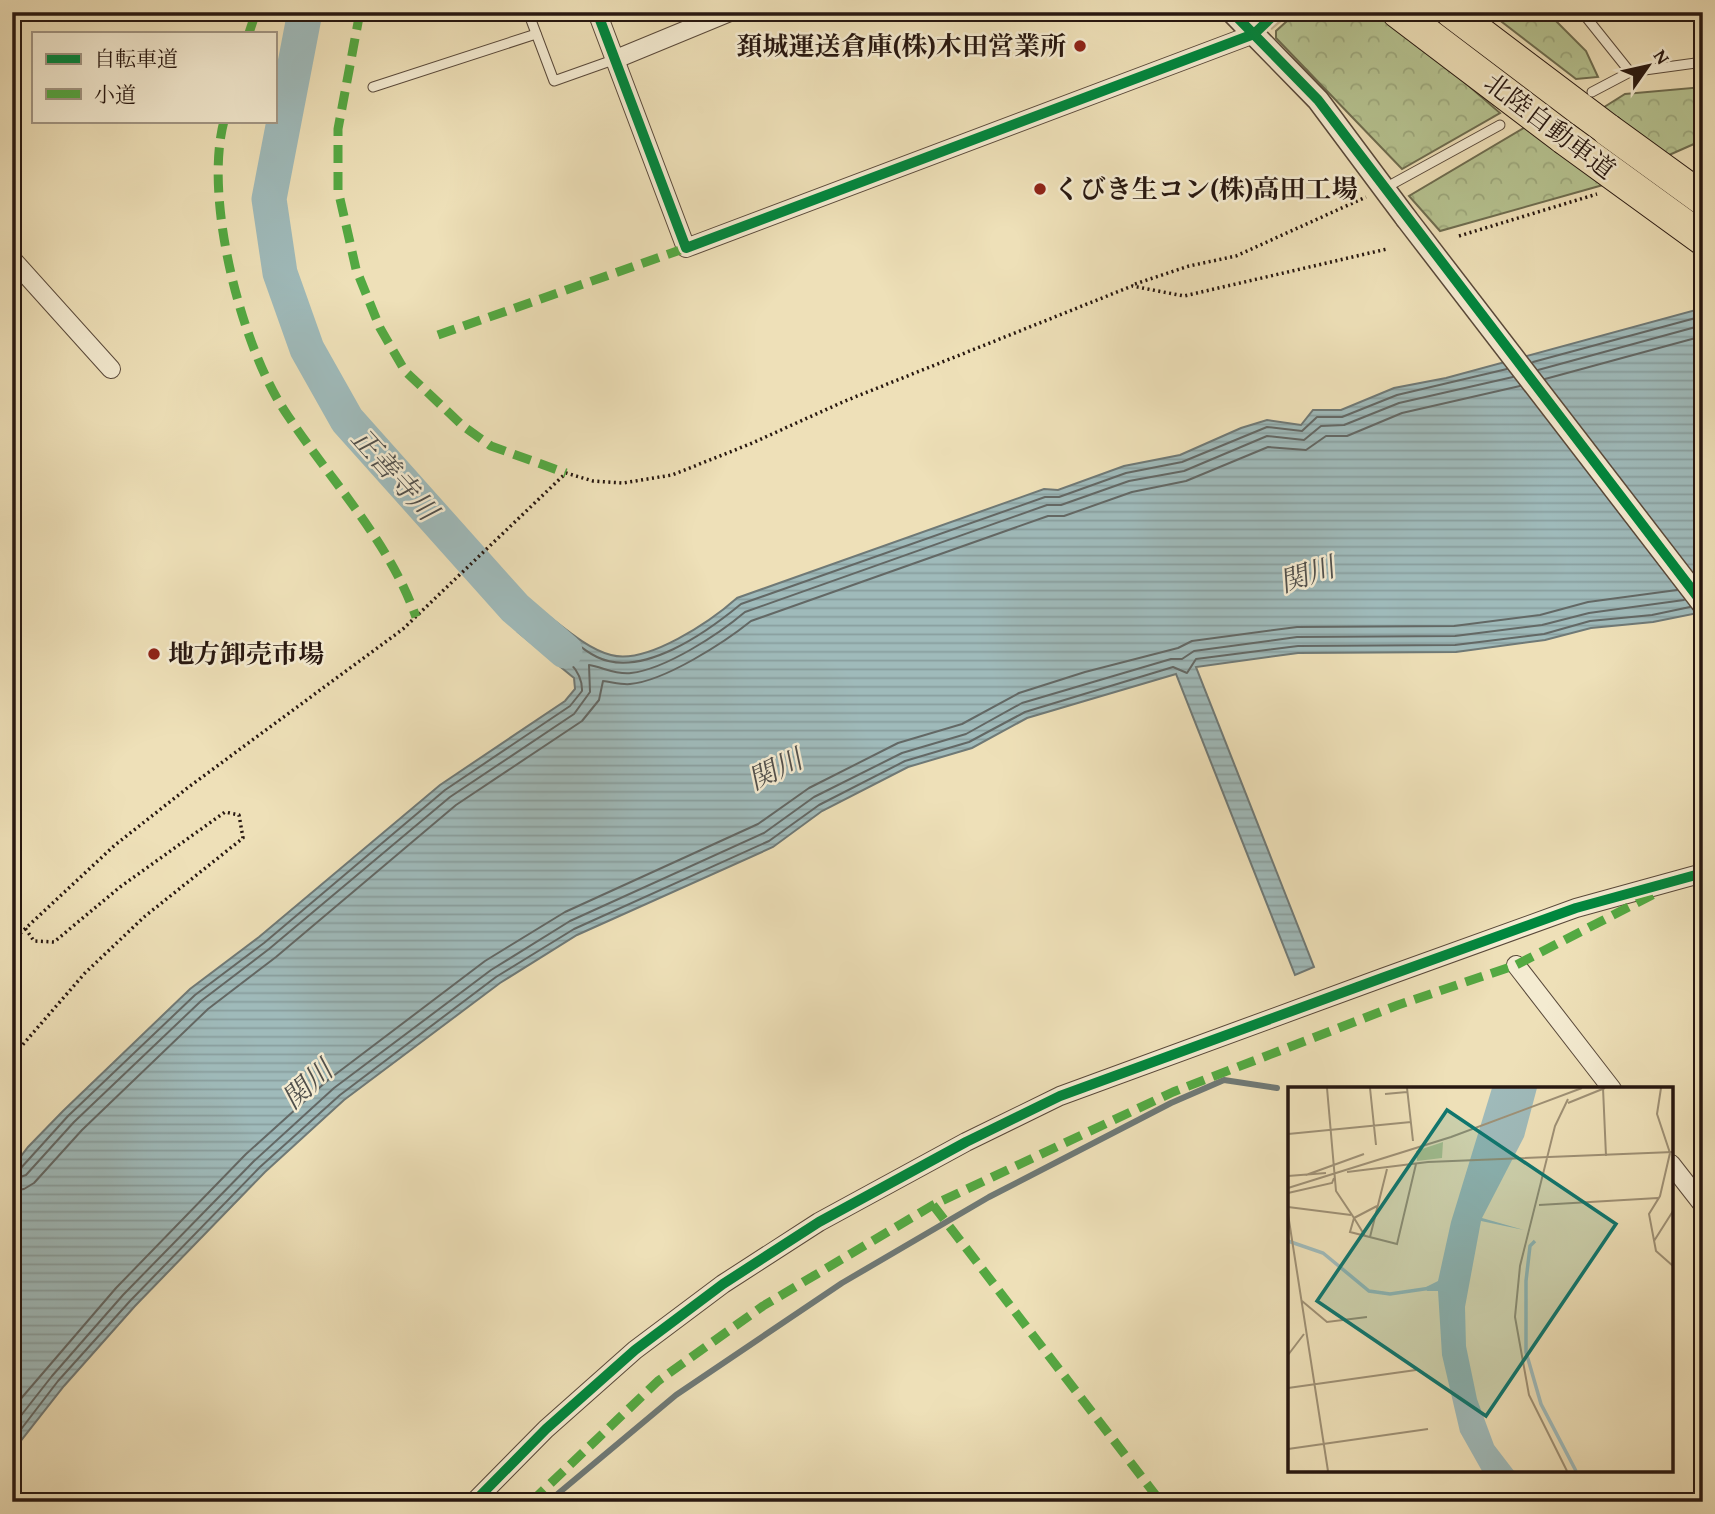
<svg xmlns="http://www.w3.org/2000/svg" width="1715" height="1514" viewBox="0 0 1715 1514" font-family="'Gentium Book Plus','Noto Serif JP',serif">
  <style>
    .forest { fill: url(#forest-crowns); stroke: #6e6d50; stroke-width: 2 }
    .water { fill: url(#water-rules); stroke: #6f7976; stroke-width: 2 }
    .lines { fill: none; stroke-linecap: round; stroke-linejoin: round }
    .shore { stroke: #636865; stroke-width: 2 }
    .stream { stroke: #6f7976; stroke-width: 6 }
    .river { stroke: #9fbaba; stroke-width: 35 }
    .tertiary-tunnel { stroke: #c6b896; stroke-width: 21; stroke-dasharray: 21 10; stroke-linecap: butt }
    .service-casing { stroke: #59493a; stroke-width: 11 }
    .minor-casing { stroke: #59493a; stroke-width: 20 }
    .tertiary-casing { stroke: #59493a; stroke-width: 24 }
    .motorway-casing { stroke: #271710; stroke-width: 34 }
    .path { stroke: #271710; stroke-width: 3.5; stroke-dasharray: 2 3.5; stroke-linecap: butt }
    .service { stroke: #f4ebd1; stroke-width: 9 }
    .minor { stroke: #f4ebd1; stroke-width: 18 }
    .tertiary { stroke: #f4ebd1; stroke-width: 21 }
    .motorway { stroke: #eee0b8; stroke-width: 32 }
    .tertiary-bridge-casing { stroke: #59493a; stroke-width: 24; stroke-linecap: butt }
    .motorway-bridge-casing { stroke: #271710; stroke-width: 34; stroke-linecap: butt }
    .tertiary-bridge { stroke: #f4ebd1; stroke-width: 21 }
    .motorway-bridge { stroke: #eee0b8; stroke-width: 32 }
    .quiet { stroke: #53a942; stroke-width: 9; stroke-dasharray: 18 9; stroke-linecap: butt }
    .cycleway-casing { stroke: #f4ebd1; stroke-width: 15 }
    .cycleway { stroke: #00873e; stroke-width: 10 }
    .poi-dot { fill: #8f2418; stroke: #f4ebd1; stroke-width: 2.5 }
    .labels { text-anchor: middle; stroke-width: 5; stroke-linejoin: round; paint-order: stroke }
    .poi-label { font-size: 26px; font-weight: bold; fill: #271710; stroke: #f4ebd1; text-anchor: start }
    .street-label { font-size: 26px; fill: #271710; stroke: #f4ebd1 }
    .water-label { font-size: 28px; font-style: italic; fill: #51504c; stroke: #f4ebd1 }
    .inset-river { fill: none; stroke: #9fbaba; stroke-width: 3.5 }
    .inset-road { fill: none; stroke: #9e9075; stroke-width: 2 }
    .view { fill: #0f766e; fill-opacity: 0.15; stroke: #0f766e; stroke-width: 3.5 }
    .inset-edge { fill: none; stroke: #271710; stroke-width: 3.5 }
  </style>
  <defs>
    <pattern id="forest-crowns" width="20" height="18" patternUnits="userSpaceOnUse" patternTransform="scale(1.75)"><rect width="20" height="18" fill="#b6c391"/><path d="M2 6a3 3 0 1 1 6 0M12 15a3 3 0 1 1 6 0" fill="none" stroke="#9ca77c"/></pattern>
    <pattern id="water-rules" width="6" height="5" patternUnits="userSpaceOnUse" patternTransform="scale(1.75)"><rect width="6" height="5" fill="#9fbaba"/><path d="M0 2.5h6" fill="none" stroke="#899f9f"/></pattern>
  </defs>
  <rect width="100%" height="100%" fill="#eee0b8"/>
  <filter id="stains"><feTurbulence type="fractalNoise" baseFrequency=".00286" numOctaves="4"/><feColorMatrix values="0 0 0 0 .2 0 0 0 0 .09 0 0 0 0 .02 0 0 0 .5 -.17"/></filter>
  <radialGradient id="worn" r=".72"><stop offset=".6" stop-color="#630" stop-opacity="0"/><stop offset="1" stop-color="#630" stop-opacity=".3"/></radialGradient>
  <g class="forest">
    <polygon points="1297,12 1376,12 1425,48 1500,113 1402,169 1276,38 1276,31"/>
    <polygon points="1489,12 1547,12 1586,51 1598,77 1576,79"/>
    <polygon points="1703,87 1703,140 1660,159 1601,109 1625,94"/>
    <polygon points="1532,123 1610,183 1440,231 1409,196"/>
  </g>
  <path class="water" d="M1703,308V612L1653,622L1591,628L1545,640L1456,652L1298,653L1196,667L1314,967L1295,975L1176,674L1027,718L972,748L908,767L822,811L773,847L577,935L500,983L344,1100L265,1172L135,1306L64,1386L12,1452V1168L28,1147L63,1111L190,989L259,937L440,785L565,701L575,689L574,678L518,632L538,608C560,624 585,648 611,655C647,665 711,621 737,598L1044,489L1058,490L1124,466L1180,455L1241,428L1267,420L1301,425L1313,410H1341L1394,388L1446,378Z"/>
  <g class="lines">
    <g class="shore">
      <polyline points="1533,362 1703,316"/>
      <polyline points="1538,370 1703,325"/>
      <polyline points="1545,379 1703,336"/>
      <path d="M12,1171L20,1169L68,1116L195,995L264,943L445,790L570,706L582,691C583,663 550,648 530,633L538,619C558,624 577,648 597,657C642,679 707,632 741,604L1045,497H1059L1126,473L1182,462L1267,427L1302,431L1317,417H1342L1397,395L1507,369"/>
      <path d="M12,1180L26,1175L74,1122L201,1001L269,949L450,797L574,714L590,692L589,665C602,667 616,675 631,673C666,669 719,634 745,612L1047,505H1061L1129,481L1184,471L1267,436L1304,440L1321,426L1344,425L1399,403L1513,377"/>
      <path d="M12,1191L24,1189L34,1183L82,1130L208,1009L276,957L456,805L582,721L599,700L603,681C612,682 622,685 630,684C665,681 725,642 751,621L1048,516H1064L1132,492L1186,481L1268,447L1306,450L1326,436H1347L1402,413L1520,386"/>
      <polyline points="12,1409 116,1288 246,1154 328,1080 485,961 565,912 758,824 809,788 898,743 962,724 1019,693 1085,672 1178,648 1192,641 1297,627 1454,626 1540,615 1588,602 1677,590"/>
      <polyline points="12,1427 52,1376 123,1295 254,1161 334,1088 491,970 570,921 764,833 814,797 902,753 966,734 1022,703 1171,659 1182,659 1194,651 1297,637 1455,636 1542,625 1589,613 1684,600"/>
      <polyline points="12,1441 58,1381 130,1301 260,1167 340,1095 496,977 574,929 769,841 819,805 905,761 969,742 1025,712 1173,667 1187,673 1196,659 1298,646 1455,645 1544,634 1590,621 1652,615 1690,607"/>
    </g>
    <polyline class="stream" points="548,1502 676,1395 842,1283 989,1197 1171,1103 1224,1080 1277,1088"/>
    <polyline class="river" points="305,12 269,199 280,273 307,349 347,420 515,608 565,651"/>
    <polyline class="tertiary-tunnel" points="1265,22 1277,12"/>
    <defs>
      <g id="service">
        <polyline points="528,12 554,81 616,59"/>
        <polyline points="1582,12 1630,72 1703,62"/>
        <polyline points="373,87 536,34"/>
        <polyline points="1592,92 1630,72"/>
        <polyline points="1385,188 1500,125"/>
      </g>
      <g id="minor">
        <polyline points="597,12 686,248 1254,34"/>
        <polyline points="616,59 730,12"/>
        <polyline points="12,259 111,369"/>
        <polyline points="1516,965 1612,1089"/>
        <polyline points="1671,1164 1703,1205"/>
        <polyline points="474,1502 546,1429 635,1350 723,1284 819,1222 966,1142 1060,1096 1382,978 1576,908 1703,873"/>
      </g>
      <polyline id="tertiary" points="1232,12 1318,100 1406,218"/>
      <g id="motorway">
        <polyline points="1398,12 1564,138"/>
        <polyline points="1452,12 1608,130"/>
      </g>
    </defs>
    <use href="#service" class="service-casing"/>
    <use href="#minor" class="minor-casing"/>
    <use href="#tertiary" class="tertiary-casing"/>
    <use href="#motorway" class="motorway-casing"/>
    <g class="path">
      <polyline points="1459,236 1597,194"/>
      <polyline points="1135,284 1189,266 1236,256 1366,197"/>
      <polyline points="12,941 115,845 190,786 403,629 566,473 593,481 623,483 672,475 750,444 845,401 1132,286 1184,296 1387,249"/>
      <polyline points="12,1057 85,973 144,917 243,838 239,815 225,812 120,887 54,942 34,941 25,928"/>
    </g>
    <use href="#service" class="service"/>
    <use href="#minor" class="minor"/>
    <use href="#tertiary" class="tertiary"/>
    <use href="#motorway" class="motorway"/>
    <defs>
      <polyline id="tertiary-bridge" points="1406,218 1703,604"/>
      <g id="motorway-bridge">
        <polyline points="1608,130 1703,199"/>
        <polyline points="1564,138 1703,239"/>
      </g>
    </defs>
    <use href="#tertiary-bridge" class="tertiary-bridge-casing"/>
    <use href="#motorway-bridge" class="motorway-bridge-casing"/>
    <use href="#tertiary-bridge" class="tertiary-bridge"/>
    <use href="#motorway-bridge" class="motorway-bridge"/>
    <g class="quiet">
      <polyline points="360,12 338,129 338,190 356,269 380,328 405,371 463,426 491,446 566,473"/>
      <polyline points="249,33 256,12"/>
      <path d="M224,121C203,199 242,350 288,416C332,482 389,541 416,617"/>
      <polyline points="438,335 686,248"/>
      <polyline points="933,1205 1161,1502"/>
      <polyline points="531,1502 658,1381 763,1306 933,1205 1173,1092 1398,1005 1516,965 1654,894"/>
    </g>
    <defs>
      <g id="cycleway">
        <polyline points="597,12 686,248 1254,34 1277,12"/>
        <polyline points="1232,12 1318,100 1703,604"/>
        <polyline points="474,1502 546,1429 635,1350 723,1284 819,1222 966,1142 1060,1096 1382,978 1576,908 1703,873"/>
      </g>
    </defs>
    <use href="#cycleway" class="cycleway-casing"/>
    <use href="#cycleway" class="cycleway"/>
  </g>
  <g class="poi-dot">
    <circle cx="1080" cy="46" r="7"/>
    <circle cx="1040" cy="189" r="7"/>
    <circle cx="154" cy="654" r="7"/>
  </g>
  <g class="labels">
    <g class="poi-label">
      <text x="1066" y="55" text-anchor="end">頚城運送倉庫(株)木田営業所</text>
      <text x="1054" y="198">くびき生コン(株)高田工場</text>
      <text x="168" y="663">地方卸売市場</text>
    </g>
    <g class="street-label">
      <text transform="translate(1550 126) rotate(37)" y="9">北陸自動車道</text>
    </g>
    <g class="water-label">
      <text transform="translate(395 474) rotate(48)" y="10">正善寺川</text>
      <text transform="translate(1307 574) rotate(-18)" y="10">関川</text>
      <text transform="translate(775 769) rotate(-26)" y="10">関川</text>
      <text transform="translate(307 1084) rotate(-42)" y="10">関川</text>
    </g>
  </g>
  <g transform="translate(1288 1087)">
    <rect width="385" height="385" fill="#eee0b8"/>
    <path d="M155,55L154,71L129,74L128,64Z" fill="#b6c391"/>
    <path d="M204,1H249L236,50L194,131L236,143L193,134L177,220L178,259L189,312L206,358L226,384H194L172,345L154,268L150,204H139L138,200L150,194L163,135Z" fill="#9fbaba"/>
    <path class="inset-river" d="M0,154L35,166L81,204L102,207L143,201M247,154L242,159L238,194V265L253,317L288,384"/>
    <path class="inset-road" d="M39,1L48,104L66,131L62,145L109,157L128,77M82,1L88,58M119,1L125,54M315,1L318,69M373,1L369,27L382,66L372,109L361,127L368,164L385,179M97,7L119,5M280,16L317,1M0,47L123,35M59,85L140,75L385,65M18,88L76,67M0,89L38,86M0,101L163,50L294,1M0,106L44,96L46,91M251,118L370,111M0,120L63,128M0,127L40,384M77,149L66,131L89,119M82,150L99,82M366,154L385,124M14,214L39,235L79,230M0,268L16,247M0,301L128,283M0,362L140,342M279,384L241,308L227,230L232,179L267,39L280,12"/>
    <path class="view" d="M159,23L328,137L198,329L29,214Z"/>
    <rect width="385" height="385" class="inset-edge"/>
  </g>
  <rect width="1715" height="1514" fill="none" stroke="#eee0b8" stroke-width="42"/>
  <rect x="14" y="14" width="1687" height="1486" fill="none" stroke="#271710" stroke-width="3.5"/>
  <rect x="21" y="21" width="1673" height="1472" fill="none" stroke="#271710" stroke-width="2"/>
  <rect x="32" y="32" width="245" height="91" fill="#f4ebd1" stroke="#a29684" stroke-width="2"/>
  <rect x="46" y="54" width="35" height="10" fill="#00873e" stroke="#a29684" stroke-width="2"/>
  <text x="94" y="66" font-size="21" fill="#271710">自転車道</text>
  <rect x="46" y="89" width="35" height="10" fill="#53a942" stroke="#a29684" stroke-width="2"/>
  <text x="94" y="102" font-size="21" fill="#271710">小道</text>
  <g transform="translate(1648 66) rotate(56)" stroke="#f4ebd1" stroke-width="5" paint-order="stroke">
  <path d="M0-5L12 26L0 18L-12 26Z" fill="#271710"/>
  <text y="-10" font-size="19" font-weight="bold" text-anchor="middle" fill="#271710">N</text>
  </g>
  <rect width="100%" height="100%" filter="url(#stains)"/>
  <rect width="100%" height="100%" fill="url(#worn)"/>
</svg>
